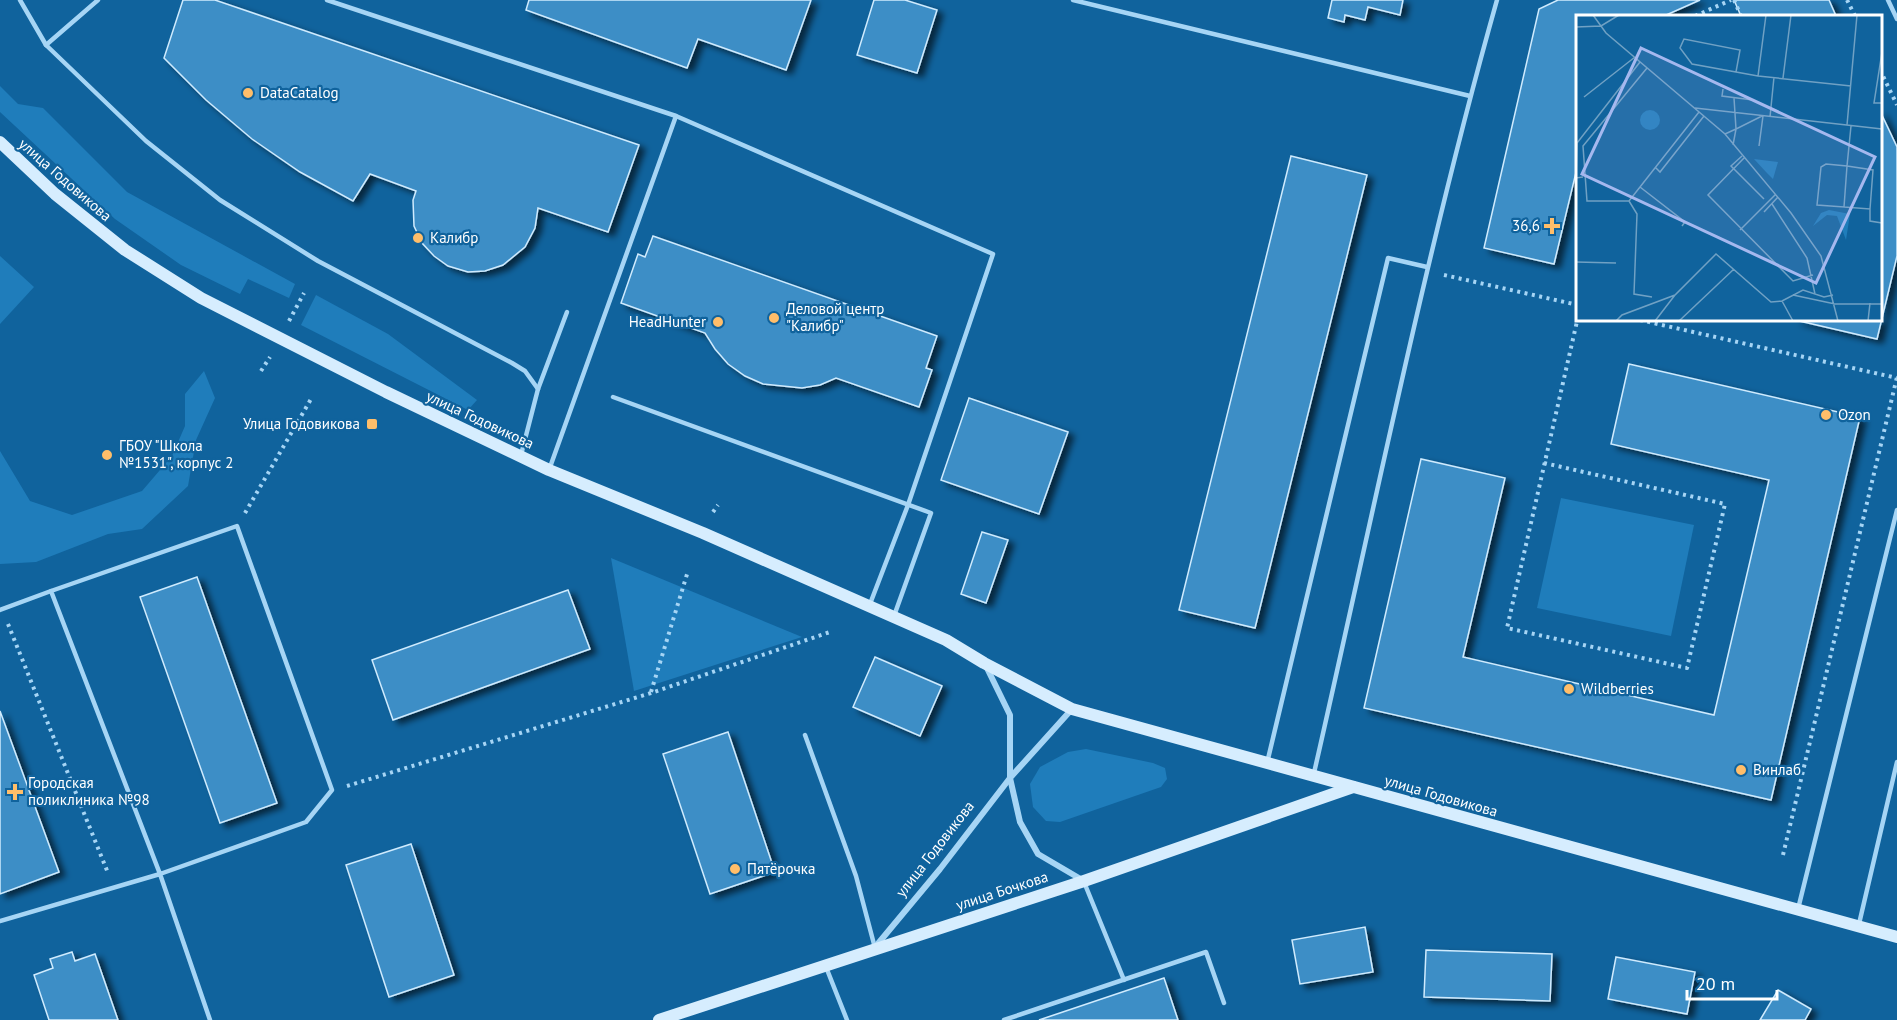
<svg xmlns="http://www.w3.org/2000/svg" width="1897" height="1020" viewBox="0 0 1897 1020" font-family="'PT Sans',sans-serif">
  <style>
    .green { fill: #1f7dbb }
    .building { fill: #3e8ec6; stroke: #cfebfe; stroke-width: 1.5; filter: url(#shadow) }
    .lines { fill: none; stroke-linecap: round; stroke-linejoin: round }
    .path { stroke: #a6d5f5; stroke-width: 4; stroke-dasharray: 3 4.5; stroke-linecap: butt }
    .lane { stroke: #a6d5f5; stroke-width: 4.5 }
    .street { stroke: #a6d5f5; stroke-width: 6 }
    .secondary { stroke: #d6edfe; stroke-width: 12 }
    .poi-dot { fill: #ffbe6a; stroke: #10639d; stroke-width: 2 }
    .labels { text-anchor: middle; stroke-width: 4.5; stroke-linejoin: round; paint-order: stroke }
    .poi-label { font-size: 15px; fill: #fff; stroke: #10639d; text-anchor: start }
    .street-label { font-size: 15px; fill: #fff; stroke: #10639d }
    .inset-road { fill: none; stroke: #70a1c4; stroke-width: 1.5 }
    .view { fill: #a5b8ef; fill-opacity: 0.15; stroke: #a5b8ef; stroke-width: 3 }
    .inset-edge { fill: none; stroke: #fff; stroke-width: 3 }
  </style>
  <defs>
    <filter id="shadow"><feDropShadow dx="6" dy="4" stdDeviation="3" flood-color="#0009"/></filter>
  </defs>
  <rect width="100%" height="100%" fill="#10639d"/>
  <g class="green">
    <polygon points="0,86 18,104 43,108 127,192 295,284 289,298 248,279 240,294 181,265 115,219 0,112"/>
    <polygon points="0,256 34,287 0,324"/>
    <polygon points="316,295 388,334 477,400 468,410 301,325"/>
    <polygon points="204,371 215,398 196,440 188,486 142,529 108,534 36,562 0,564 0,451 30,501 72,515 142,491 172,456 185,426 185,394"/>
    <polygon points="1561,498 1694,525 1671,636 1537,608"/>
    <polygon points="611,558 802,637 634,691"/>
    <polygon points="1086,749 1153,763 1165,768 1167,779 1161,787 1060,822 1046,821 1033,807 1030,784 1040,767 1068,752"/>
  </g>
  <g class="building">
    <polygon points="183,0 215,0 639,145 608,232 538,208 535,228 525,247 503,265 485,271 468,272 448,266 434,256 422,243 414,226 413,200 416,191 370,174 353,201 300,172 252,139 206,100 164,58"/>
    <polygon points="529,0 811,0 786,70 698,39 687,68 526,10"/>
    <polygon points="874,0 905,0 937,10 917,73 857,55"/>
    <polygon points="1332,0 1403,0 1400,15 1368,7 1365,20 1345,15 1344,22 1328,18"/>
    <polygon points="1558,0 1700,0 1664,16 1578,16 1578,164 1554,264 1484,248 1539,9"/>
    <polygon points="1734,0 1829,0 1836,16 1741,16"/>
    <polygon points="1880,111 1897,147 1897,256 1877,339 1795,320 1880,320"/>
    <polygon points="1291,156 1367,175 1255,628 1179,610"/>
    <polygon points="653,236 937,336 926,368 932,370 919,407 836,378 820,385 802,388 763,384 745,376 728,364 715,349 705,333 621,303 638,254 645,257"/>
    <polygon points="1629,364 1860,417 1771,800 1364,708 1421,459 1505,478 1463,657 1714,715 1769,480 1611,444"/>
    <polygon points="969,398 1068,432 1039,514 941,480"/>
    <polygon points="982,532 1008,540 986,603 961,594"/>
    <polygon points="197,577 277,803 220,823 140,597"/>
    <polygon points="568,590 590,649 393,720 372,660"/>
    <polygon points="875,657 942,686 920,736 853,707"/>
    <polygon points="0,711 59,872 0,894"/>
    <polygon points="728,732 775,872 710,894 663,754"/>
    <polygon points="411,844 454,975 389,997 346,865"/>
    <polygon points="1365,927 1373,972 1300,984 1292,940"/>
    <polygon points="1426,950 1552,954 1550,1001 1424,997"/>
    <polygon points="72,952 75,961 95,954 118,1020 49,1020 34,975 53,968 50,959"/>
    <polygon points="1616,957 1695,972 1687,1014 1608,999"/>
    <polygon points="1164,978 1178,1020 1039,1020"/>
    <polygon points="1778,990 1811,1009 1805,1020 1760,1020"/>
  </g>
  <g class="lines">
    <g class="path">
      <polyline points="1734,0 1741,16"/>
      <polyline points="1847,0 1855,16"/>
      <polyline points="1695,16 1731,0"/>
      <polyline points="1880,70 1897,105"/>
      <polyline points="1444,275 1578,305"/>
      <polyline points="1640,320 1897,378"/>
      <polyline points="289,321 304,293"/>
      <polyline points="261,371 270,357"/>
      <polyline points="1544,463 1725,504 1687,668 1507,628 1578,317"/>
      <polyline points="713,512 718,505"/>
      <polyline points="245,513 311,399"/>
      <polyline points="8,624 108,873"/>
      <polyline points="651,692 688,571"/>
      <polyline points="347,786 651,693 830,632"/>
      <polyline points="1783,855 1897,377"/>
    </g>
    <g class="lane">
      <polyline points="20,0 46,45 146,141 220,200 318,261 512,363 525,371 538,389"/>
      <polyline points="327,0 676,116 993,254 908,505 870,604"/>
      <polyline points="1073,0 1470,96"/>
      <polyline points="1888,0 1897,19"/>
      <polyline points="46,45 98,0"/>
      <polyline points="613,397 931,513 894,616"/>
      <polyline points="521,455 538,389 567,312"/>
      <polyline points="549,470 676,116"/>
      <polyline points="0,610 51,591"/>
      <polyline points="805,735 856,876 875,948"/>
      <polyline points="1267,763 1388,258 1427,267"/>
      <path d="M1314,773C1373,515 1425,255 1497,0"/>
      <polyline points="1084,882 1124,980"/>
      <polyline points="1798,909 1897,510"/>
      <polyline points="0,921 160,874 306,822 332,790 237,526 51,591 160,874 210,1020"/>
      <polyline points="1859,924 1897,762"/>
      <polyline points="826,967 847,1020"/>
      <polyline points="1004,1020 1206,952 1224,1003"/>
    </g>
    <g class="street">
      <polyline points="1072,709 1010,778 1020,822 1038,854 1084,881"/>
      <polyline points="876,946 940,869 1010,778 1010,715 986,666"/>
    </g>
    <g class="secondary">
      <polyline points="0,142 55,194 125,250 201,298 386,392 549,470 703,533 946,640 984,663 1072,709 1897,937"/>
      <polyline points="659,1020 1084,881 1353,787"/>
    </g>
  </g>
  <g class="poi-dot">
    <circle cx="248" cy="93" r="6"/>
    <path d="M1549 217h6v6h6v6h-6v6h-6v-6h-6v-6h6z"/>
    <circle cx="418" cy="238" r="6"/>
    <circle cx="774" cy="318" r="6"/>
    <circle cx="718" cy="322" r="6"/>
    <circle cx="1826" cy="415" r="6"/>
    <rect x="366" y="418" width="12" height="12" rx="3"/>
    <circle cx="107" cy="455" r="6"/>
    <circle cx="1569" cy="689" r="6"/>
    <circle cx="1741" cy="770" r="6"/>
    <path d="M12 783h6v6h6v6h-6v6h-6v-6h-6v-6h6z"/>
    <circle cx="735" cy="869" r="6"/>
  </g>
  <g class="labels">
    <g class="poi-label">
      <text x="260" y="98">DataCatalog</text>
      <text x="1540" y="231" text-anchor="end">36,6</text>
      <text x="430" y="243">Калибр</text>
      <text x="786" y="314">Деловой центр<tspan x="786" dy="17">"Калибр"</tspan></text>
      <text x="706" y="327" text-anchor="end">HeadHunter</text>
      <text x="1838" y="420">Ozon</text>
      <text x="360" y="429" text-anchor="end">Улица Годовикова</text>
      <text x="119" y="451">ГБОУ "Школа<tspan x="119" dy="17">№1531", корпус 2</tspan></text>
      <text x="1581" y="694">Wildberries</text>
      <text x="1753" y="775">Винлаб</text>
      <text x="28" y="788">Городская<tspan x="28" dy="17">поликлиника №98</tspan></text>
      <text x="747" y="874">Пятёрочка</text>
    </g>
    <g class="street-label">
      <text transform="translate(65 180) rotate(41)" y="5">улица Годовикова</text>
      <text transform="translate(480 420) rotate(25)" y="5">улица Годовикова</text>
      <text transform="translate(1441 796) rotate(16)" y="5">улица Годовикова</text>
      <text transform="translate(935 849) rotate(-52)" y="5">улица Годовикова</text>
      <text transform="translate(1002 891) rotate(-18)" y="5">улица Бочкова</text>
    </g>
  </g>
  <g transform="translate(1576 15)">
    <rect width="306" height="306" fill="#10639d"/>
    <path d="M64 105a10 10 0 1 1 20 0a10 10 0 1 1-20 0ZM178,144L202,147L197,164L190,157ZM253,195L274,199L270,225L261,201L251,200L237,211L245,198Z" fill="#1f7dbb"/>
    <path class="inset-road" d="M17,0L30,18L149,119L215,198L245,241L262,306M0,12L25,11L43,0M306,37L298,88H306M71,53L7,131L11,186H53L123,97M160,57L164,35L108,24L104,33L116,49L182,61L275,71M182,61L190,0M207,63L215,0M147,74L146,81L177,85M8,82L59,42M119,93L306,114M194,102L198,62M271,110L281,0M149,119L160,114L158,83M157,130L160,114L186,101M183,131L187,101M166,141L155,151L188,184M168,143L132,180L217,266L237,260M80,153L84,157L128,101M7,162L0,163L1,128L64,47M64,172L109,207L106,211M53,186L61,199L58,279L76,282M196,189L231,243L239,279M268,192L294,194L297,155L271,151L250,149L245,152L241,190L268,192L271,151L275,111M294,194V206L306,208M188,197L202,182M164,215L200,179M0,247L40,248M217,280L259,289H306M206,286L217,306M40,306L46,300L99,280L140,239L195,287L206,286L227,275L248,282L257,280M79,306L99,280M103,306L158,254M292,306L294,288"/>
    <path class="view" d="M65,33L299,142L240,268L6,159Z"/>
    <rect width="306" height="306" class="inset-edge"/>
  </g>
  <path d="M1687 990v9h90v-9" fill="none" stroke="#ffffff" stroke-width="3"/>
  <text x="1696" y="990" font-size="18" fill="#ffffff" stroke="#10639d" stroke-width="4.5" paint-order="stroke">20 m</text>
</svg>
